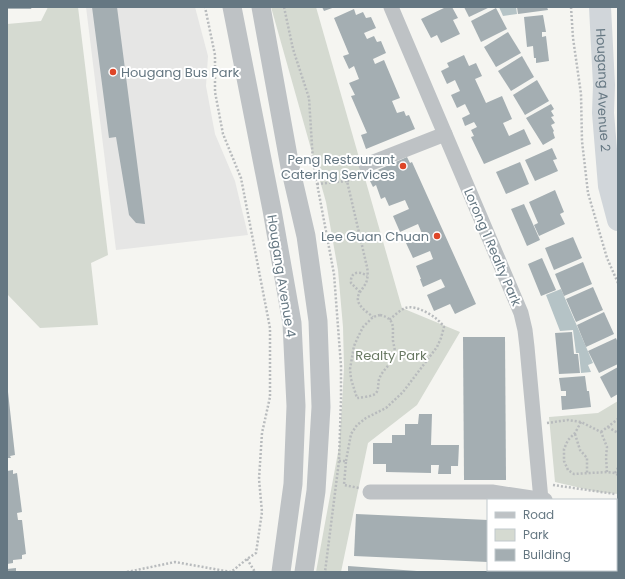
<svg xmlns="http://www.w3.org/2000/svg" width="625" height="579" viewBox="0 0 625 579" font-family="Poppins,sans-serif">
  <style>
    .built { fill: #e6e6e5 }
    .green { fill: #d5dad1 }
    .water { fill: #b5c3c6 }
    .building { fill: #a4aeb2 }
    .lines { fill: none; stroke-linecap: round; stroke-linejoin: round }
    .path { stroke: #b8bbbd; stroke-width: 2.5; stroke-dasharray: 2 2; stroke-linecap: butt }
    .minor { stroke: #bec2c5; stroke-width: 15 }
    .tertiary { stroke: #bec2c5; stroke-width: 19 }
    .trunk { stroke: #d1d6da; stroke-width: 22 }
    .poi-dot { fill: #de4628; stroke: #fff; stroke-width: 1.5 }
    .labels { text-anchor: middle; stroke-width: 4; stroke-linejoin: round; paint-order: stroke }
    .poi-label { font-size: 13px; fill: #657782; stroke: #fff; text-anchor: end }
    .street-label { font-size: 13px; fill: #657782; stroke: #fff }
    .park-label { font-size: 13px; fill: #697963; stroke: #fff }
  </style>
  <rect width="100%" height="100%" fill="#f5f5f1"/>
  <polygon class="built" points="86,7 195,7 208,56 206,86 215,134 235,181 248,235 116,250"/>
  <g class="green">
    <polygon points="48,7 78,7 108,255 91,263 98,325 40,328 7,294 7,24 41,21"/>
    <polygon points="271,7 316,7 402,308 460,332 417,405 368,443 341,572 316,572 339,447 342,405 344,367 343,327 338,270 326,202"/>
    <polygon points="618,401 618,494 598,492 555,482 549,417 598,413"/>
  </g>
  <g class="water">
    <polygon points="499,7 516,7 517,14 503,16"/>
    <polygon points="561,289 593,363 588,365 591,372 581,373 579,353 576,353 573,330 560,331 546,295"/>
  </g>
  <g class="building">
    <polygon points="7,7 32,7 31,9 7,9"/>
    <polygon points="92,7 117,7 145,224 136,223 129,215 116,137 109,138"/>
    <polygon points="322,7 335,7 324,11"/>
    <polygon points="446,7 452,7 458,18 453,20 460,34 441,43 437,35 431,38 421,19"/>
    <polygon points="464,7 490,7 469,17"/>
    <polygon points="517,7 547,7 548,10 518,14"/>
    <polygon points="496,8 507,29 481,42 471,21"/>
    <polygon points="354,9 356,15 363,12 366,18 371,17 376,28 364,33 367,39 374,36 377,42 381,41 386,53 373,59 375,64 384,60 400,98 392,101 397,113 404,111 406,116 409,115 415,129 366,149 361,135 367,133 351,96 355,95 349,83 359,79 354,66 349,69 343,56 349,54 334,18"/>
    <polygon points="543,15 546,32 542,32 542,37 546,36 549,61 536,63 536,58 534,58 533,46 527,47 524,17"/>
    <polygon points="508,32 521,53 496,67 484,47"/>
    <polygon points="464,55 469,66 476,63 482,76 475,79 486,103 502,96 512,119 503,123 509,136 524,129 531,144 484,164 471,137 474,136 471,130 477,127 474,122 465,126 462,118 470,114 465,104 457,108 451,95 460,91 455,80 447,84 441,71 449,67 447,63"/>
    <polygon points="522,56 534,77 511,91 498,71"/>
    <polygon points="537,80 549,101 525,115 513,95"/>
    <polygon points="551,104 554,109 551,111 554,116 551,117 555,123 551,125 554,131 553,132 555,138 543,145 526,118"/>
    <polygon points="552,148 557,159 553,160 558,171 535,181 525,160"/>
    <polygon points="407,157 410,163 412,162 476,304 455,314 450,304 434,311 427,295 445,287 441,279 423,287 420,279 421,279 416,266 433,259 430,251 413,258 406,243 423,236 418,224 400,232 393,216 409,209 405,200 389,206 385,197 381,199 376,185 373,187 369,179 373,178 371,173"/>
    <polygon points="520,162 529,184 506,194 496,172"/>
    <polygon points="555,190 564,212 560,214 565,224 539,236 534,225 538,223 529,202"/>
    <polygon points="524,204 540,240 527,246 511,209"/>
    <polygon points="573,237 582,258 554,270 545,248"/>
    <polygon points="542,258 556,290 541,296 528,264"/>
    <polygon points="583,262 592,284 564,296 555,274"/>
    <polygon points="593,287 603,310 576,322 566,299"/>
    <polygon points="604,312 614,334 586,347 577,325"/>
    <polygon points="572,332 574,354 578,354 580,373 559,374 555,333"/>
    <polygon points="463,337 505,337 506,480 464,480"/>
    <polygon points="616,338 618,343 618,364 599,373 588,351"/>
    <polygon points="618,367 618,394 611,398 600,377"/>
    <polygon points="585,376 587,391 589,391 591,407 562,410 561,396 566,396 566,391 561,391 559,378"/>
    <polygon points="7,392 8,392 15,455 10,456 11,458 7,458"/>
    <polygon points="419,414 432,414 431,445 459,445 458,466 451,466 451,474 438,474 439,465 431,465 431,473 386,472 386,464 373,464 373,443 392,443 392,435 405,435 405,424 418,424"/>
    <polygon points="13,470 13,474 17,473 22,512 17,513 18,520 22,520 26,554 22,555 22,559 13,560 13,563 7,564 7,471"/>
    <polygon points="356,514 488,520 488,562 354,556"/>
    <polygon points="616,531 618,532 618,569 616,569"/>
    <polygon points="348,566 417,571 417,572 348,572"/>
    <polygon points="16,568 16,572 7,572 7,569"/>
    <rect x="595" y="570" width="12" height="2"/>
  </g>
  <g class="lines">
    <g class="path">
      <polyline points="284,7 293,49 309,98 313,162 334,274 341,366 341,399 339,461 325,572"/>
      <polyline points="571,7 573,38 581,94 582,141 588,193 607,258 618,283"/>
      <polyline points="347,181 360,178"/>
      <path d="M317,184L347,181L367,267C368,272 368,278 366,283C364,287 361,290 359,294C354,304 366,311 373,317"/>
      <path d="M360,292L351,283C350,272 359,270 367,276"/>
      <path d="M380,315C397,319 392,329 393,341C394,347 396,351 394,357C391,364 383,370 380,377C377,382 380,390 375,394C370,397 362,397 357,398L351,379L350,369L354,346L358,337L363,327L373,317Z"/>
      <polyline points="581,422 575,433 568,440 564,449 564,461 568,470 574,474 607,472 615,473 618,475"/>
      <polyline points="547,423 568,420 581,422 601,432 607,447 606,457 607,472"/>
      <polyline points="608,427 618,433"/>
      <polyline points="601,432 618,419"/>
      <polyline points="575,434 580,450 587,458 587,474"/>
      <polyline points="339,461 346,461 344,485 359,488"/>
      <path d="M346,461L351,434L357,425L366,418L386,408L403,392L437,347L441,338L444,327C438,317 416,304 405,308C399,311 394,316 389,320"/>
      <polyline points="615,473 618,468"/>
      <polyline points="553,485 615,494"/>
      <polyline points="247,559 255,572"/>
      <polyline points="127,572 175,562 231,572 247,559 256,553 262,512 259,479 262,433 270,397 270,328 241,178 223,134 215,92 215,55 205,7"/>
    </g>
    <g class="minor">
      <polyline points="391,7 521,313 525,330 527,347 541,500"/>
      <polyline points="366,165 445,134"/>
      <polyline points="370,492 492,492 545,500"/>
      <polyline points="616,509 618,509"/>
      <polyline points="548,572 548,570"/>
    </g>
    <g class="tertiary">
      <polyline points="232,7 272,210 292,323 296,406 293,484 281,572"/>
      <polyline points="261,7 290,167 306,236 318,321 321,407 316,491 304,572"/>
    </g>
    <path class="trunk" id="s1" d="M600,7L604,85L603,113L609,186L618,220"/>
  </g>
  <g class="poi-dot">
    <circle cx="113" cy="72" r="4"/>
    <circle cx="403" cy="166" r="4"/>
    <circle cx="437" cy="236" r="4"/>
  </g>
  <g class="labels">
    <g class="poi-label">
      <text x="121" y="77" text-anchor="start">Hougang Bus Park</text>
      <text x="395" y="164">Peng Restaurant<tspan x="395" dy="15">Catering Services</tspan></text>
      <text x="429" y="241">Lee Guan Chuan</text>
    </g>
    <g class="street-label">
      <text dy="5" stroke="none"><textPath href="#s1" startOffset="83">Hougang Avenue 2</textPath></text>
      <text transform="translate(493 247) rotate(67)" y="5">Lorong 1 Realty Park</text>
      <text transform="translate(282 276) rotate(81)" y="5">Hougang Avenue 4</text>
    </g>
    <g class="park-label">
      <text x="391" y="360">Realty Park</text>
    </g>
  </g>
  <rect width="625" height="579" fill="none" stroke="#657782" stroke-width="16"/>
  <rect x="487" y="499" width="130" height="72" fill="#ffffff" stroke="#c1c9cd"/>
  <rect x="495" y="512" width="20" height="6" fill="#bec2c5" stroke="#c1c9cd"/>
  <text x="523" y="519" font-size="12" fill="#657782">Road</text>
  <rect x="495" y="529" width="20" height="12" fill="#d5dad1" stroke="#c1c9cd"/>
  <text x="523" y="539" font-size="12" fill="#657782">Park</text>
  <rect x="495" y="549" width="20" height="12" fill="#a4aeb2" stroke="#c1c9cd"/>
  <text x="523" y="559" font-size="12" fill="#657782">Building</text>
</svg>
